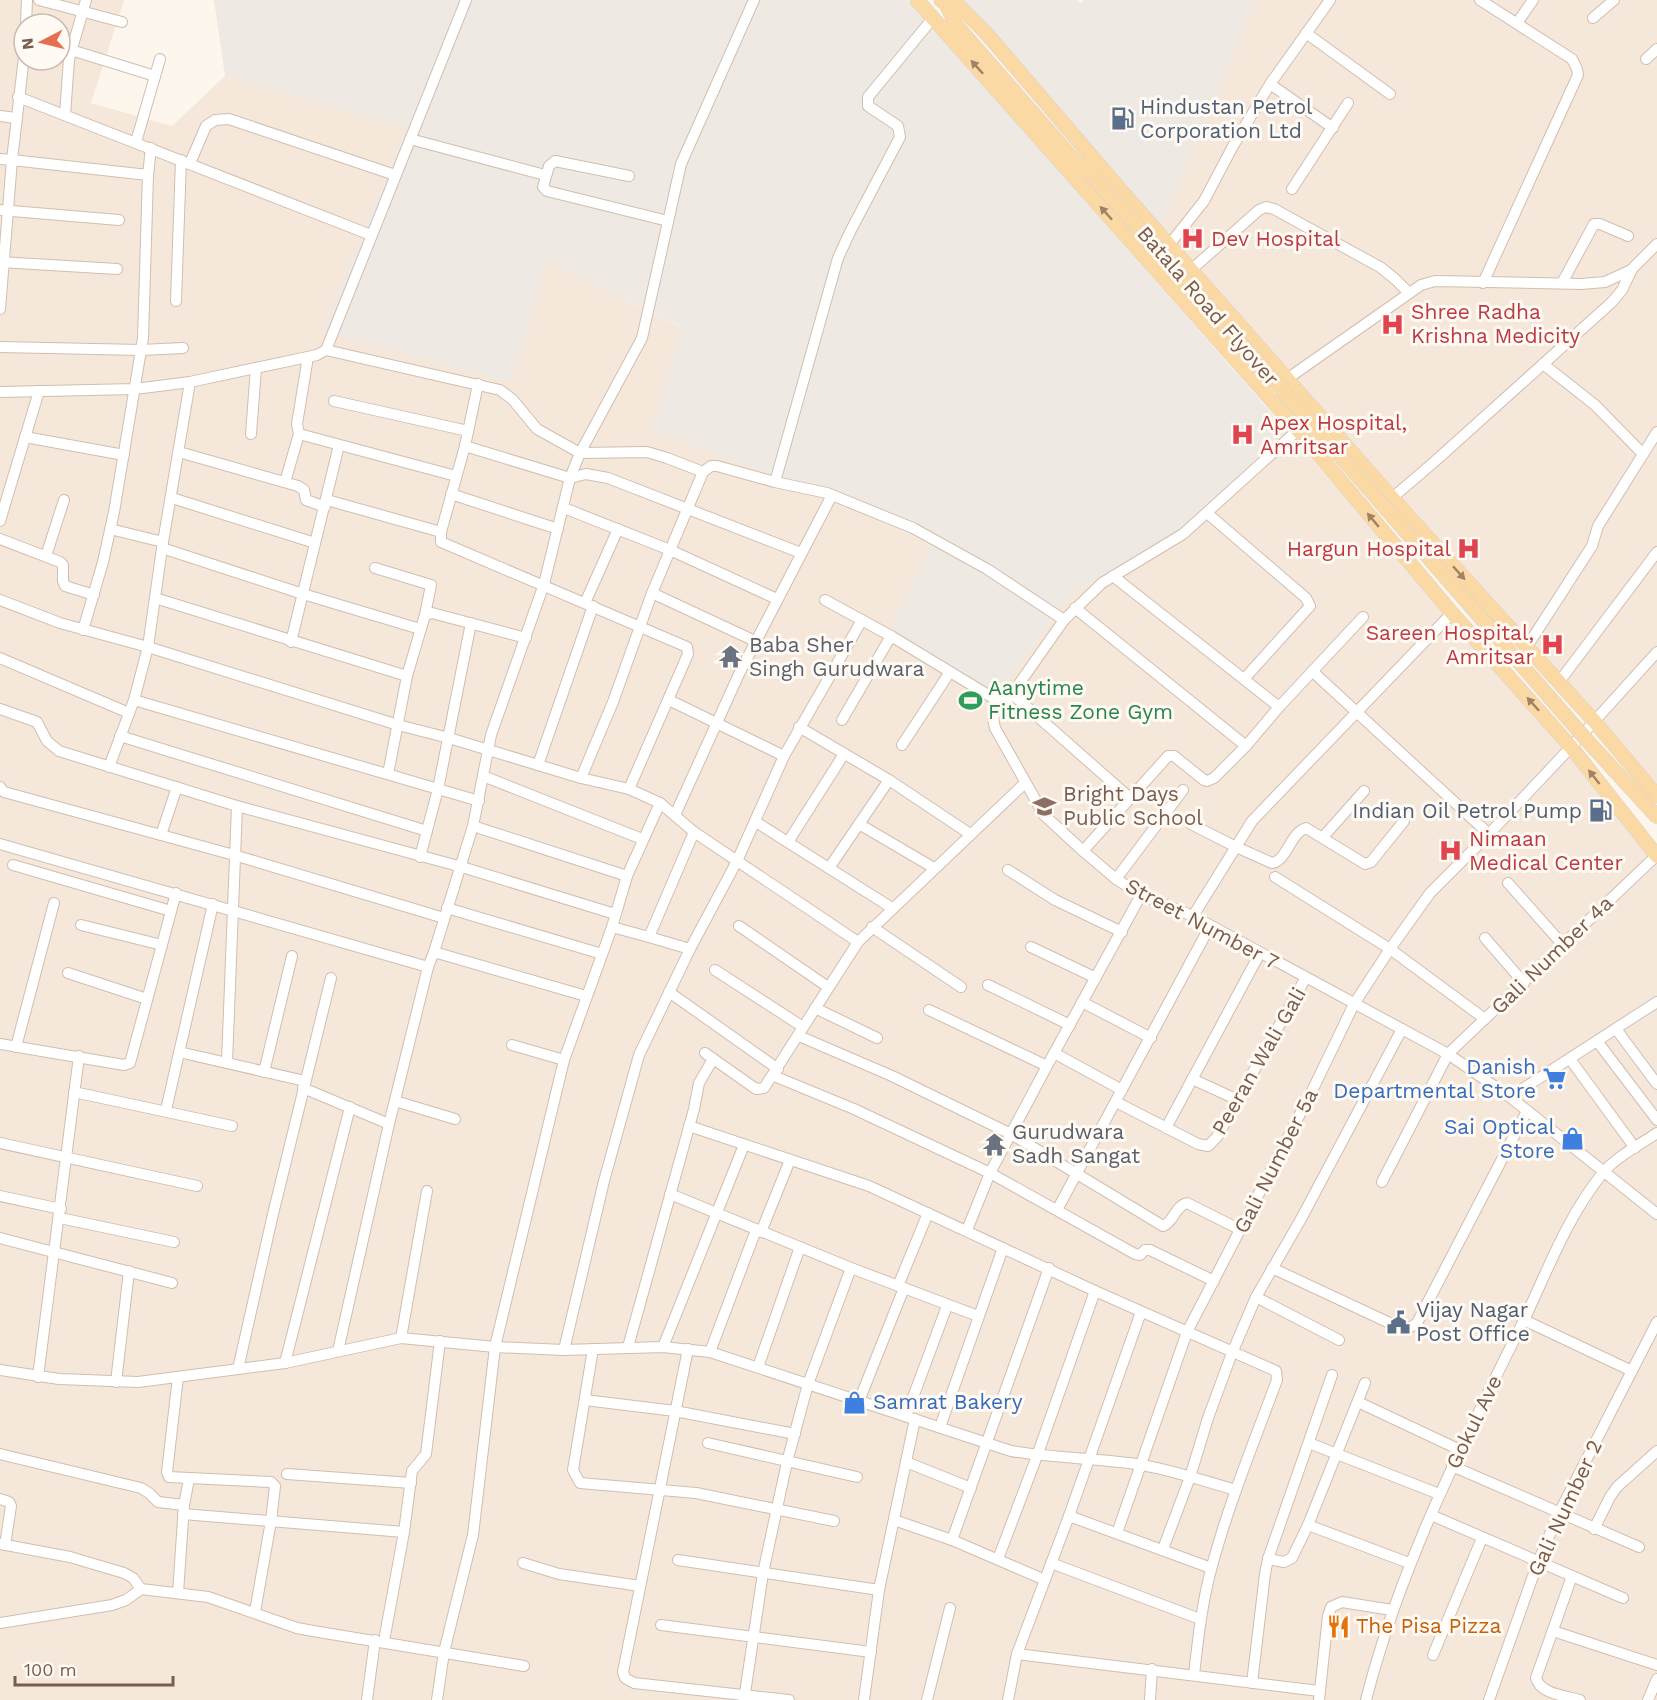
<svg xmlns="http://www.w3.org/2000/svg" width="1657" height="1700" viewBox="0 0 1657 1700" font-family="'Work Sans',sans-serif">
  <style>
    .residential { fill: #f5e8da; fill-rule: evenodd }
    .industrial { fill: #efe9e4 }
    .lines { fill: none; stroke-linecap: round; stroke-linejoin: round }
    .minor-casing { stroke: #d1beb0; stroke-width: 12 }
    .major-casing { stroke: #dad1cd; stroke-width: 15 }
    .minor { stroke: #fff; stroke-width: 10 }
    .major { stroke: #fbd9a5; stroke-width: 14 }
    .major-bridge-casing { stroke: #dad1cd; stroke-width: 15; stroke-linecap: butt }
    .major-bridge { stroke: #fbd9a5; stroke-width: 14 }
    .oneway { fill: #a18267 }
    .labels { text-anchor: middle; stroke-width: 6; stroke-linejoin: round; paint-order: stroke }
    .service-label { font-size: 21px; fill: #4e5e75; stroke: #fffaf3; text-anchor: start }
    .health-label { font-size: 21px; fill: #be3a42; stroke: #fffaf3; text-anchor: start }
    .street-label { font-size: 21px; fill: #7a5c4d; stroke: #fffaf3 }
    .worship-label { font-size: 21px; fill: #5b616d; stroke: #fffaf3; text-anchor: start }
    .leisure-label { font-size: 21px; fill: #27864d; stroke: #fffaf3; text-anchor: start }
    .education-label { font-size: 21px; fill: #785e54; stroke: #fffaf3; text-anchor: start }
    .shop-label { font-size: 21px; fill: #366cbe; stroke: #fffaf3; text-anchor: end }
    .food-label { font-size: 21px; fill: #c56008; stroke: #fffaf3; text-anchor: start }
  </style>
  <rect width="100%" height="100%" fill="#fdf6ec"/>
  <g class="residential">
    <path d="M0,0H124L91,103L172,126L225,76L406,128L548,261L682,328L821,493L931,545L989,705L1071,594L1184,533L1290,434L1657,858V1700H0ZM24,24H60V60H24Z"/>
    <polygon points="1256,0 1657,0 1657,804 1160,227"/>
  </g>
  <g class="industrial">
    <polygon points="214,0 908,0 1290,434 1184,533 1071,594 990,705 886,637 931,545 821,493 652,430 681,327 548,261 511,382 322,331 406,128 225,76"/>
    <polygon points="963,0 1077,0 1081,3 1084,0 1256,0 1160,227"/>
  </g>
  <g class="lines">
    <defs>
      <g id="minor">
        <polyline points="39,0 122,22"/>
        <polyline points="1480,0 1572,59 1577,69 1578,75 1483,283"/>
        <polyline points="1593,18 1614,0"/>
        <polyline points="1517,23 1533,0"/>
        <polyline points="26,24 27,0"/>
        <polyline points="1306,33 1390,94"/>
        <polyline points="71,50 155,76"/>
        <polyline points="1646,59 1657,49"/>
        <polyline points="1270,84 1333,128"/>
        <polyline points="18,97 371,235"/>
        <polyline points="65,115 69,59 86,0"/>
        <polyline points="0,116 16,118"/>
        <polyline points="410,139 545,175"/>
        <polyline points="136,142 160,59"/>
        <polyline points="0,159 12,160 24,57"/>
        <polyline points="190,163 206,126 215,120 229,119 395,175"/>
        <polyline points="148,175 151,148"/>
        <polyline points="629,176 555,161 549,166 543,187 547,191 668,221"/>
        <polyline points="1292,189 1348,103"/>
        <polyline points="0,210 119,220"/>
        <polyline points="1169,245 1204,201 1233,146 1270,84 1330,0"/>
        <polyline points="0,262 117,269"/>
        <polyline points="1191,270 1259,210 1266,207 1274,209 1380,267 1395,279 1409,293"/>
        <polyline points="1562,283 1594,224 1600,224 1628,236"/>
        <polyline points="176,301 181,160"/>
        <polyline points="0,309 12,160 148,175 143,338 114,512 103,562 83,630"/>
        <polyline points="0,347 141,350 183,348"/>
        <polyline points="326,350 500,390 513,400 537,429 580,453 647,452 667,458 703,472"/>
        <polyline points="308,357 297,424 299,434 456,476"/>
        <polyline points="1543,364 1595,405 1643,454"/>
        <polyline points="478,384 465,446 441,532 441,542 687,647 688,654 629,789 660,803 694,832 858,942"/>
        <polyline points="0,392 135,389 190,382"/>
        <polyline points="1267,396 1287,379 1421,285 1435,281 1581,284 1605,282 1631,270 1657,244"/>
        <polyline points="334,401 468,431"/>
        <polyline points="1298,430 1183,534 1102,583 1064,620 1012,694 995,714 993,718 995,728 1044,815 1083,851 1116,879 1141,895 1193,916 1448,1054 1510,1097 1657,1214"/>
        <polyline points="251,434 256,368"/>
        <polyline points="25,437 124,455"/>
        <polyline points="465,446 570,478 586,474 608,478 801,553"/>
        <polyline points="179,452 298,486 304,490 306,500 325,507"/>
        <polyline points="285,482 299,434"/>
        <polyline points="775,482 838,258 850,232 900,137 898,126 868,106 868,97 933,18"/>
        <polyline points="451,494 558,529"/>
        <polyline points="172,498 315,543"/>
        <polyline points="1392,498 1433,463 1612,302 1622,290 1631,271"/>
        <polyline points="327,500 441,532"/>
        <polyline points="564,508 670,550 777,599"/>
        <polyline points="1207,513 1306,598 1310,606 1244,679"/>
        <polyline points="0,521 39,391"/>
        <polyline points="110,529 163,542"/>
        <polyline points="0,539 60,562 63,565 63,581 65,586 94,595"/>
        <polyline points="162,548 303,594 420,629"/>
        <polyline points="46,556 64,500"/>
        <polyline points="375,568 431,585 425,615"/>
        <polyline points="1113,576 1279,707"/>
        <polyline points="652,593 755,641"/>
        <polyline points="155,598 407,676"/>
        <polyline points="0,600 60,623 148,647 398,725 449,738 581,778 629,789"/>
        <polyline points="825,600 891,636 1003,704"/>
        <polyline points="585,603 618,529"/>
        <polyline points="1075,608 1246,746"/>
        <polyline points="291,642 339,445"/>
        <polyline points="1526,648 1592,546 1598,526 1657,432"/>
        <polyline points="0,658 129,713"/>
        <polyline points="1312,671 1489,834"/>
        <polyline points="1559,682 1657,552"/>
        <polyline points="1012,694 1130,798"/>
        <polyline points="134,700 479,801"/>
        <polyline points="669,700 784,756"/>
        <polyline points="0,709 37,722 47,741 59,751 237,806 227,1062"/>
        <polyline points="842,720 891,636"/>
        <polyline points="799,727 889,780 970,834"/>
        <polyline points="120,736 427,831"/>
        <polyline points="902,745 950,672"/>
        <polyline points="538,765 593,606"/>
        <polyline points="109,767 134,700 148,647 162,548 190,382 317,355 326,350 466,0"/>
        <polyline points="388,774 407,676 425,615 432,613 526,638"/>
        <polyline points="483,776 642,839"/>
        <polyline points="581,778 613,702 652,593 703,472 711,466 717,466 775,482 827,493 913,528 987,569 1064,620"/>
        <polyline points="0,787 4,792 234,855 444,918"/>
        <polyline points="237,806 462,867 615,914"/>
        <polyline points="675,815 739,674 832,495"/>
        <polyline points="756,822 892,908"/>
        <polyline points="859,824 934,868"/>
        <path d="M1191,824L1234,846L1272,863C1287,861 1290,833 1306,828L1365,864L1371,862L1404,821"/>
        <polyline points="473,826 627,876"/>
        <polyline points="161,835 177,787"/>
        <polyline points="1323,837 1364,791"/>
        <polyline points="788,842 844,754"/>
        <polyline points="0,844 428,967"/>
        <polyline points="1083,851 1168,756 1174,756 1204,780 1207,781 1214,778 1246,746 1279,707 1363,617"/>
        <polyline points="420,857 438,789 471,623"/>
        <polyline points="13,865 171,911"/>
        <polyline points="829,868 889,780"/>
        <polyline points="1008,870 1055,900 1122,932"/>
        <polyline points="1275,877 1390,949 1485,1019"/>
        <polyline points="1116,879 1183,790"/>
        <polyline points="1508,883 1563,945"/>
        <polyline points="447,908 602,954"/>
        <polyline points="1193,916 1252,821 1452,613"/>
        <polyline points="81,925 162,945"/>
        <polyline points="739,926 828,987"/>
        <polyline points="612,927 649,937"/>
        <polyline points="872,927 961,987"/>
        <polyline points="1485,938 1524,983"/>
        <polyline points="1031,947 1096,978"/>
        <polyline points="690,949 649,937 694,832"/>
        <polyline points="434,952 586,996"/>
        <polyline points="715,970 803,1027"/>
        <polyline points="68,973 147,999"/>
        <polyline points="988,985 1070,1025"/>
        <polyline points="669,992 778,1069"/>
        <polyline points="1082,1002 1151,1038"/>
        <polyline points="815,1008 877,1038"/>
        <polyline points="929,1010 1047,1066"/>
        <polyline points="1616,1029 1657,1084"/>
        <path d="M799,1036L892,1076L1011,1134L1163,1226C1174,1222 1175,1206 1187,1203L1241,1230"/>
        <polyline points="1597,1041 1657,1120"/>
        <polyline points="0,1044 124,1065 130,1063 176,893"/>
        <polyline points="512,1045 564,1060"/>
        <polyline points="16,1047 54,903"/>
        <polyline points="179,1052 305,1081"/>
        <polyline points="705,1053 756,1089 764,1088 858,942 1025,783"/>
        <polyline points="1054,1053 1122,1090"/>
        <polyline points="1570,1059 1635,1148"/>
        <polyline points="264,1072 292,956"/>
        <polyline points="774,1076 854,1109 990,1173 1135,1254 1140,1255 1145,1250 1150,1250 1214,1281"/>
        <polyline points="1192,1079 1238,1100"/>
        <polyline points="303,1088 389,1124"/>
        <polyline points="74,1092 232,1126"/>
        <polyline points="1510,1097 1657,1002"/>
        <polyline points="395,1101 455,1119"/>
        <polyline points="1116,1102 1198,1144 1208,1146 1217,1137 1305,979"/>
        <polyline points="166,1110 213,904"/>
        <path d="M689,1126L869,1186L1095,1291L1276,1371L1277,1380C1254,1442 1229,1503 1212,1566C1202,1602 1198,1639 1194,1675"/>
        <polyline points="1166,1128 1260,953"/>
        <polyline points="0,1143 197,1186"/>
        <polyline points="1382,1182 1448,1054 1656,856"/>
        <polyline points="670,1194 851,1268 978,1316"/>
        <polyline points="0,1196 61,1209"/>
        <polyline points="1057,1210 1210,926"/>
        <polyline points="60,1218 174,1242"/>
        <polyline points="967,1230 990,1173 1047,1066 1141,895"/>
        <polyline points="761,1232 790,1160"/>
        <polyline points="0,1238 172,1283"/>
        <path d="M1272,1268L1396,1326C1405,1328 1410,1329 1417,1323L1527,1111"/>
        <polyline points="898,1286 928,1213"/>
        <polyline points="1256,1297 1339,1340"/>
        <polyline points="1524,1320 1632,1371"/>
        <polyline points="401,1338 427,1191"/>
        <polyline points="628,1347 694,1109 699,1083 713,1059"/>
        <polyline points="663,1347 744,1145"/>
        <polyline points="593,1349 573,1470 580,1483 696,1493 834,1521"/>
        <polyline points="688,1349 623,1672 625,1678 634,1683 789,1700"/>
        <polyline points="564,1350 604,1181 639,1055 690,949 737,861 784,756 862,620"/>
        <polyline points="338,1351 389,1124 428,967 434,952 473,826 491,735 544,584 570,478 580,453 642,338 681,164 754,0"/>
        <polyline points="710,1352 756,1230"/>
        <polyline points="285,1363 350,1107"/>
        <polyline points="758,1367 800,1247"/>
        <polyline points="238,1369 273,1214 331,978"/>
        <path d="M0,1370L59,1379L138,1382L285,1363L401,1338L495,1347L564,1350L663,1347L710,1352L1011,1451C1052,1458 1095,1458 1136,1464C1170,1469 1203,1481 1236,1490"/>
        <polyline points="38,1377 79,1056"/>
        <polyline points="178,1377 167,1472 169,1477 271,1482 275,1486 271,1521 255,1612"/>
        <polyline points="116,1382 129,1271"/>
        <polyline points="585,1400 675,1411 795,1434"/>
        <polyline points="859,1401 904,1288"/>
        <polyline points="1358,1402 1460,1450"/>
        <polyline points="906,1416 947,1306"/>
        <polyline points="940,1427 1003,1248"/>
        <polyline points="708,1443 857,1477"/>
        <polyline points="1309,1443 1439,1494"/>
        <polyline points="0,1454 141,1488 149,1493 158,1502 184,1505"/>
        <polyline points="906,1462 971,1488"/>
        <polyline points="1452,1466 1639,1547"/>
        <polyline points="287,1474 411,1483"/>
        <polyline points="0,1499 9,1502 11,1506 5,1545"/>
        <polyline points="183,1514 404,1532"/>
        <polyline points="1431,1515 1623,1598"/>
        <polyline points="1069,1516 1211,1568"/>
        <polyline points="894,1520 952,1540 1045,1580"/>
        <polyline points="1308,1525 1409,1563"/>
        <polyline points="1594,1529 1610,1497 1617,1487 1657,1451"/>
        <polyline points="1117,1533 1187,1332 1312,1091 1354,1004 1390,949 1430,893 1489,834 1571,747 1657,652"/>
        <polyline points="952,1540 1049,1268"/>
        <polyline points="0,1544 70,1557 124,1573 133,1578 141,1589 208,1597 297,1628 313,1631 524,1666"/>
        <polyline points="1163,1549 1190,1477 1208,1418 1232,1353 1256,1297 1301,1219 1402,1029"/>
        <polyline points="998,1559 1037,1456 1095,1291"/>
        <polyline points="1268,1559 1284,1562 1292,1558 1308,1525 1365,1383"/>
        <polyline points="678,1560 879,1590"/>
        <polyline points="523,1563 559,1574 640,1586"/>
        <polyline points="1051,1563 1200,1619"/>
        <path d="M1572,1576L1536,1678C1540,1694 1566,1696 1580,1700"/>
        <polyline points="178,1593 184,1505 189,1479"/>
        <polyline points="0,1623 112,1605 126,1600 141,1589"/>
        <polyline points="661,1625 871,1652"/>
        <polyline points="1553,1631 1657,1665"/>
        <polyline points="384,1641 404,1532 412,1471 426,1454 440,1341"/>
        <polyline points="1017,1654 1319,1691"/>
        <polyline points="1433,1655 1482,1538"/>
        <polyline points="1252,1683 1265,1574 1268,1559 1332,1375"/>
        <polyline points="367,1700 375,1640"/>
        <polyline points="437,1700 444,1652 473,1535 495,1347 564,1060 612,927 627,876 660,803"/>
        <polyline points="744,1700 763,1573 787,1462 808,1384 851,1268"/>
        <polyline points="864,1700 879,1590 915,1419"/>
        <polyline points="927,1700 950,1608"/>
        <polyline points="1008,1700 1017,1654 1069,1516 1141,1312"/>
        <polyline points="1150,1700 1152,1669"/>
        <polyline points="1319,1700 1328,1616 1331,1607 1342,1602 1392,1610"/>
        <path d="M1366,1700C1400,1566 1462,1445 1523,1322C1547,1272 1567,1217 1602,1174C1614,1158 1641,1144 1657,1133"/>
        <polyline points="1489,1700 1538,1562 1559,1513 1657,1322"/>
        <polyline points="1648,1700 1657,1679"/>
      </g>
      <g id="major">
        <polyline points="917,0 1298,430 1452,613 1571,747 1657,856"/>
        <polyline points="941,0 958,14"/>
        <polyline points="953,0 986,33 1124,194 1392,498 1594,721 1657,796"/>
        <polyline points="948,8 956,25 1075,161 1091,174"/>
      </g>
    </defs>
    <use href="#minor" class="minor-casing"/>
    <use href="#major" class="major-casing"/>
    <use href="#minor" class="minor"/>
    <use href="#major" class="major"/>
    <defs>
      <polyline id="major-bridge" points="1091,174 1309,420 1584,737 1657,817"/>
    </defs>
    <use href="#major-bridge" class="major-bridge-casing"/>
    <use href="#major-bridge" class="major-bridge"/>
  </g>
  <defs><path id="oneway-solid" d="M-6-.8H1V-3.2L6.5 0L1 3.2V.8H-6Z" transform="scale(1.5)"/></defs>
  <g class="oneway">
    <use href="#oneway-solid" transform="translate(977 67) rotate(-132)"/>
    <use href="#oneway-solid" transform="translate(1106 213) rotate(-132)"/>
    <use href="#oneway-solid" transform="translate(1373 520) rotate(-130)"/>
    <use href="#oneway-solid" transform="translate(1459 573) rotate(48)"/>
    <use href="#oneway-solid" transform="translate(1533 704) rotate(-132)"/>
    <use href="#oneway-solid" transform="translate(1594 777) rotate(-128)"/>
  </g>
  <defs>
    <symbol id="fuel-bare" viewBox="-9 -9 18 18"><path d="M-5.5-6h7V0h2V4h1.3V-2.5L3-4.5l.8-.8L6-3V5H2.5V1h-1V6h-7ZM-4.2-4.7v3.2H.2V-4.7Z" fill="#5c6f8a" stroke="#fffaf3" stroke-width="2.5" paint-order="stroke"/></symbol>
    <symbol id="hospital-bare" viewBox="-9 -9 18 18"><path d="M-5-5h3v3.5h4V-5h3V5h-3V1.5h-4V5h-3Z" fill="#e0444e" stroke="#fffaf3" stroke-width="2.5" paint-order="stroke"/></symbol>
    <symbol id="temple-bare" viewBox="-9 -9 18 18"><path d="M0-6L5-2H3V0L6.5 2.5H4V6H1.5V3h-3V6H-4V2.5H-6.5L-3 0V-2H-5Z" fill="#6b7280" stroke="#fffaf3" stroke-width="2.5" paint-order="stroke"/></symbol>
    <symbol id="stadium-bare" viewBox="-9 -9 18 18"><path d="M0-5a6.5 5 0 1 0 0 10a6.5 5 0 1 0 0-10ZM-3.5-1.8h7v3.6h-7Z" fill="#2e9e5b" stroke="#fffaf3" stroke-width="2.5" paint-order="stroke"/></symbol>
    <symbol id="school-bare" viewBox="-9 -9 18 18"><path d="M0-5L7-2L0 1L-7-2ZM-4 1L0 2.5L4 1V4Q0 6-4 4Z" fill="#8d6e63" stroke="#fffaf3" stroke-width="2.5" paint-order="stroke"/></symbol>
    <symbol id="supermarket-bare" viewBox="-9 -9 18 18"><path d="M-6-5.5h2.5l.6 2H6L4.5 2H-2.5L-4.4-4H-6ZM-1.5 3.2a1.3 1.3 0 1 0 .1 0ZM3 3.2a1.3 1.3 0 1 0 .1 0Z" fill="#3f7fe0" stroke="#fffaf3" stroke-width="2.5" paint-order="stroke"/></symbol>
    <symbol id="shop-bare" viewBox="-9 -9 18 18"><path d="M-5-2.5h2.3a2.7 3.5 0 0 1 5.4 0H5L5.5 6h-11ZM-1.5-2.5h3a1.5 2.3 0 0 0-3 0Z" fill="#3f7fe0" stroke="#fffaf3" stroke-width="2.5" paint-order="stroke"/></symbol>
    <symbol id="civic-bare" viewBox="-9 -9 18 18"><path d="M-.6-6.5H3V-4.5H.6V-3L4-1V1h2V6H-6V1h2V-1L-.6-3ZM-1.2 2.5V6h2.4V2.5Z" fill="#5c6f8a" stroke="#fffaf3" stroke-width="2.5" paint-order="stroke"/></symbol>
    <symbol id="restaurant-bare" viewBox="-9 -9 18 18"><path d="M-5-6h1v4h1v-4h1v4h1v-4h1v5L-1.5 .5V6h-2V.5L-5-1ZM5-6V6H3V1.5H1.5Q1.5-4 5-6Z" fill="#e8710a" stroke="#fffaf3" stroke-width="2.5" paint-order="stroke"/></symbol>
  </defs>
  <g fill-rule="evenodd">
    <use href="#fuel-bare" x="1106" y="102" width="33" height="33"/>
    <use href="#hospital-bare" x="1176" y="222" width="33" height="33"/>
    <use href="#hospital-bare" x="1376" y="308" width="33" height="33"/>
    <use href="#hospital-bare" x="1226" y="418" width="33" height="33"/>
    <use href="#hospital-bare" x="1452" y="532" width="33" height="33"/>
    <use href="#hospital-bare" x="1536" y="628" width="33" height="33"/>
    <use href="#temple-bare" x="714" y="640" width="33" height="33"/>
    <use href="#stadium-bare" x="954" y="684" width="33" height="33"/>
    <use href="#school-bare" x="1028" y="790" width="33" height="33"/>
    <use href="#fuel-bare" x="1584" y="794" width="33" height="33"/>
    <use href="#hospital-bare" x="1434" y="834" width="33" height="33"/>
    <use href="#supermarket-bare" x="1538" y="1062" width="33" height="33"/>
    <use href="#shop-bare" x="1556" y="1122" width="33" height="33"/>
    <use href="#temple-bare" x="978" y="1128" width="33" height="33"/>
    <use href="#civic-bare" x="1382" y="1306" width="33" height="33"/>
    <use href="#shop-bare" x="838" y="1386" width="33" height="33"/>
    <use href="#restaurant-bare" x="1322" y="1610" width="33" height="33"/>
  </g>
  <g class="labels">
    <g class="service-label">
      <text x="1140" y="114">Hindustan Petrol<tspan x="1140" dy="24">Corporation Ltd</tspan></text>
      <text x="1582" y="818" text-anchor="end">Indian Oil Petrol Pump</text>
      <text x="1416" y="1317">Vijay Nagar<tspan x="1416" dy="24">Post Office</tspan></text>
    </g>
    <g class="health-label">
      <text x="1211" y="246">Dev Hospital</text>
      <text x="1411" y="319">Shree Radha<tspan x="1411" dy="24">Krishna Medicity</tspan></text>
      <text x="1260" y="430">Apex Hospital,<tspan x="1260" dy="24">Amritsar</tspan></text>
      <text x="1451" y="556" text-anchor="end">Hargun Hospital</text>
      <text x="1534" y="640" text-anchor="end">Sareen Hospital,<tspan x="1534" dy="24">Amritsar</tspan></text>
      <text x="1469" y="846">Nimaan<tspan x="1469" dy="24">Medical Center</tspan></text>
    </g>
    <g class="street-label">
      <text transform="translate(1208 306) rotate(49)" y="7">Batala Road Flyover</text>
      <text transform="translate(1202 924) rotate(28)" y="7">Street Number 7</text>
      <text transform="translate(1552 955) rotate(-44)" y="7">Gali Number 4a</text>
      <text transform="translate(1259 1061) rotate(-60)" y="7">Peeran Wali Gali</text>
      <text transform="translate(1276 1161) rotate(-63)" y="7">Gali Number 5a</text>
      <text transform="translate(1474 1422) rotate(-64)" y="7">Gokul Ave</text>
      <text transform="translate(1565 1508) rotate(-65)" y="7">Gali Number 2</text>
    </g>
    <g class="worship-label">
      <text x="749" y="652">Baba Sher<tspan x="749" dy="24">Singh Gurudwara</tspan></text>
      <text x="1012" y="1139">Gurudwara<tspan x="1012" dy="24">Sadh Sangat</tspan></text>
    </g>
    <g class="leisure-label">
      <text x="988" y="695">Aanytime<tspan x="988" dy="24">Fitness Zone Gym</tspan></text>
    </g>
    <g class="education-label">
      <text x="1063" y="801">Bright Days<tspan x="1063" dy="24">Public School</tspan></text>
    </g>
    <g class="shop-label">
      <text x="1536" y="1074">Danish<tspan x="1536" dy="24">Departmental Store</tspan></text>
      <text x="1555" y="1134">Sai Optical<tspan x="1555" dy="24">Store</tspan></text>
      <text x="873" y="1409" text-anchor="start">Samrat Bakery</text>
    </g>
    <g class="food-label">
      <text x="1356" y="1633">The Pisa Pizza</text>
    </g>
  </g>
  <g transform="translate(42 42) rotate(263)"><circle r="28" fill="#fffaf3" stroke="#cabbb1" stroke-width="1.5"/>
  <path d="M0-4.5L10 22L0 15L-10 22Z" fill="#e76f51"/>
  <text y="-9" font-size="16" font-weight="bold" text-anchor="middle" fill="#7a5c4d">N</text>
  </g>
  <path d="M15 1676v9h158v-9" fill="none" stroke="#7a5c4d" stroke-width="3"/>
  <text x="24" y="1676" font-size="18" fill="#7a5c4d" stroke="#fffaf3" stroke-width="4.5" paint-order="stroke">100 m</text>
</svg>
